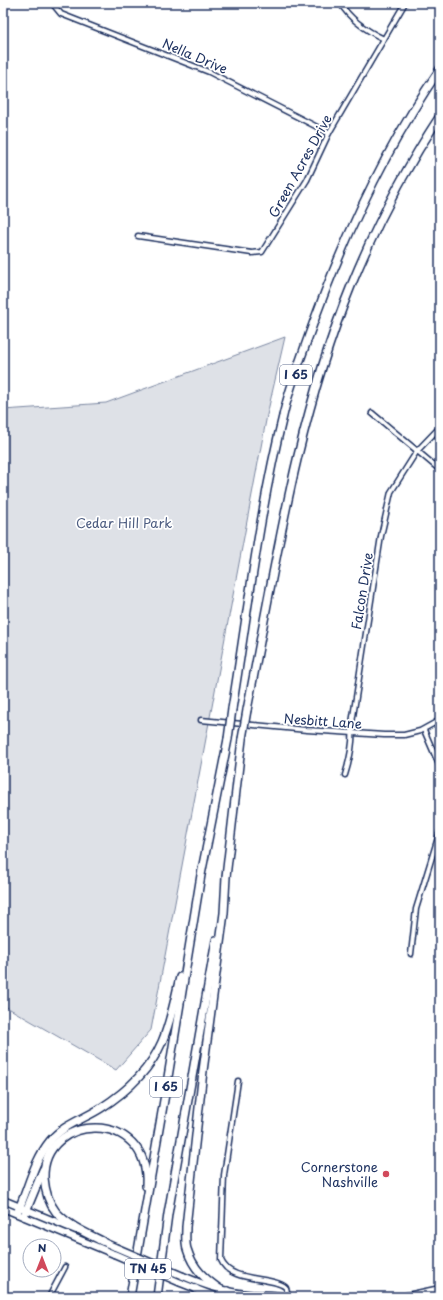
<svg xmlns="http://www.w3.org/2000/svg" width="443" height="1300" viewBox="0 0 443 1300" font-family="'Playpen Sans',sans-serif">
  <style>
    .green { fill: #dee1e7; stroke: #7c88a2 }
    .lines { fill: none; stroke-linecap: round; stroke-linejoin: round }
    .street-casing { stroke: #1b2f5e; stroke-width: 7 }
    .primary-casing { stroke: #1b2f5e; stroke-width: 9 }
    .highway-casing { stroke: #1b2f5e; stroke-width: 10 }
    .street { stroke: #fff; stroke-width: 4 }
    .primary { stroke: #fff; stroke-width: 6 }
    .highway { stroke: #fff; stroke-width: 7 }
    .primary-bridge-casing { stroke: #1b2f5e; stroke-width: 9; stroke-linecap: butt }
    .highway-bridge-casing { stroke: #1b2f5e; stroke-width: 10; stroke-linecap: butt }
    .primary-bridge { stroke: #fff; stroke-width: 6 }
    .highway-bridge { stroke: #fff; stroke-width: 7 }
    .poi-dot { fill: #d1495b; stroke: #fff; stroke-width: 1.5 }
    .labels { text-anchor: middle; stroke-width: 3.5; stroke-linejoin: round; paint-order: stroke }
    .shield { fill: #fff; stroke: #5f6d8e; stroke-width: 1 }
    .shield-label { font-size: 12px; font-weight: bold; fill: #1b2f5e }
    .street-label { font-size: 13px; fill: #1b2f5e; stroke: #fff }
    .park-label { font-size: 13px; fill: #4c5c80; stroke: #fff }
    .poi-label { font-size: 13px; fill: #1b2f5e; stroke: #fff; text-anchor: end }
  </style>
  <rect width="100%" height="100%" fill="#fff"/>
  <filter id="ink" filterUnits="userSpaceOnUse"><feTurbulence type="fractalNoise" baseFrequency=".025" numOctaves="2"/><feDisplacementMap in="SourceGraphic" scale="8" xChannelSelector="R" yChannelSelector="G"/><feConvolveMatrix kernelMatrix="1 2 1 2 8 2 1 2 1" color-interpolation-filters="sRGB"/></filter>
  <g filter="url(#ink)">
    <polygon class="green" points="285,337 267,415 151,1030 116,1070 3,1005 3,410 106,403"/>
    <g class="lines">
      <defs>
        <g id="street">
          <polyline points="52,3 61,14 209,72 329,133"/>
          <path d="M340,3C350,19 367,31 384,39"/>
          <polyline points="138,236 252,253 262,252 307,180 329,133 405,3"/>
          <polyline points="372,413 440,470"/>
          <polyline points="201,720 307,730 384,735 404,735 420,731 440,720"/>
          <polyline points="424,730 440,767"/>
          <path d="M345,775C350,759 354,741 352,723L381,536L391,492L417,451L440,427"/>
          <polyline points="411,954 416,909 440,831"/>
          <path d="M238,1081L224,1175L221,1260C229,1280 260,1277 277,1283C280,1284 284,1285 286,1288C287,1290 287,1294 288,1297"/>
          <polyline points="49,1297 65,1267"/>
        </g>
        <g id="primary">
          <polyline points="3,1200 76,1230"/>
          <polyline points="3,1208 114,1254"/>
          <polyline points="99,1240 115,1247"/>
          <path d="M183,1276C204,1285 224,1292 246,1294C258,1296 274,1293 284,1297"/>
          <polyline points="181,1283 209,1294 220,1297"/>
          <polyline points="403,1297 440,1289"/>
        </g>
        <g id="highway">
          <path d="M232,709C248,611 259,512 283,416C289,389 300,361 309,335C342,242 384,150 440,69"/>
          <path d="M247,710C275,568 296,421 351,286C375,227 405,169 440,116"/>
          <path d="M17,1213C28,1190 33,1162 50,1141C63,1125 84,1119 101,1108C126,1092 150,1070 162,1042C171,1021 175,998 180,977"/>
          <polyline points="24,1216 43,1170"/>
          <path d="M102,1241C86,1233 69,1226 56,1212C48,1202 45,1190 44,1178C42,1112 151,1108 146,1186"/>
          <polyline points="196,1289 205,1297"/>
          <path d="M221,1290C205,1279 193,1269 187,1249C185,1243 186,1234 186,1227L203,1071L224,913L226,877L242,739"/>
          <polyline points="227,1291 231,1297"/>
          <polyline points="130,1297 168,1077 201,875 228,739"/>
          <polyline points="157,1297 168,1214 216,940"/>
        </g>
      </defs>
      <use href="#street" class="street-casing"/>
      <use href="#primary" class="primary-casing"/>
      <use href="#highway" class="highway-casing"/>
      <use href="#street" class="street"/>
      <use href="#primary" class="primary"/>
      <use href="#highway" class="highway"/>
      <defs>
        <g id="primary-bridge">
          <polyline points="115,1247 183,1276"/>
          <polyline points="114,1254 181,1283"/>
        </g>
        <g id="highway-bridge">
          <polyline points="228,739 232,709"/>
          <polyline points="242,739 247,710"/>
        </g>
      </defs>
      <use href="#primary-bridge" class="primary-bridge-casing"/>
      <use href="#highway-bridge" class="highway-bridge-casing"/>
      <use href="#primary-bridge" class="primary-bridge"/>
      <use href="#highway-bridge" class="highway-bridge"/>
    </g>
  </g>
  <circle class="poi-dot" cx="386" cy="1174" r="4"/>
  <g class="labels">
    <g class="shield">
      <rect x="280" y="365" width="32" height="20" rx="3"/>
      <rect x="150" y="1077" width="32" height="20" rx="3"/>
      <rect x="125" y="1259" width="46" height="20" rx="3"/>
    </g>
    <g class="shield-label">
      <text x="296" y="379">I 65</text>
      <text x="166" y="1091">I 65</text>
      <text x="148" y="1273">TN 45</text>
    </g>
    <g class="street-label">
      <text transform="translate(195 56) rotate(23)" y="5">Nella Drive</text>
      <text transform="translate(300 166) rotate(-61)" y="5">Green Acres Drive</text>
      <text transform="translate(362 591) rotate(-81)" y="5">Falcon Drive</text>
      <text transform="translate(323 721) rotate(4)" y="5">Nesbitt Lane</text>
    </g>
    <g class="park-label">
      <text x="124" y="528">Cedar Hill Park</text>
    </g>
    <g class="poi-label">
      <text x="378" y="1172">Cornerstone<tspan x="378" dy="15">Nashville</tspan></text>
    </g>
  </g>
  <rect width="443" height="1300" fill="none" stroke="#fff" stroke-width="16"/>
  <rect x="8" y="8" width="427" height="1284" fill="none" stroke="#1b2f5e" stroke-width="1.5" filter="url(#ink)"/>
  <g transform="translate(42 1258)"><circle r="19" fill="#ffffff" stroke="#a4acbf"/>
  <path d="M0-3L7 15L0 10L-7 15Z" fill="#d1495b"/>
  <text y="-6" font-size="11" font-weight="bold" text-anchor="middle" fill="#1b2f5e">N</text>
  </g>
</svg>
